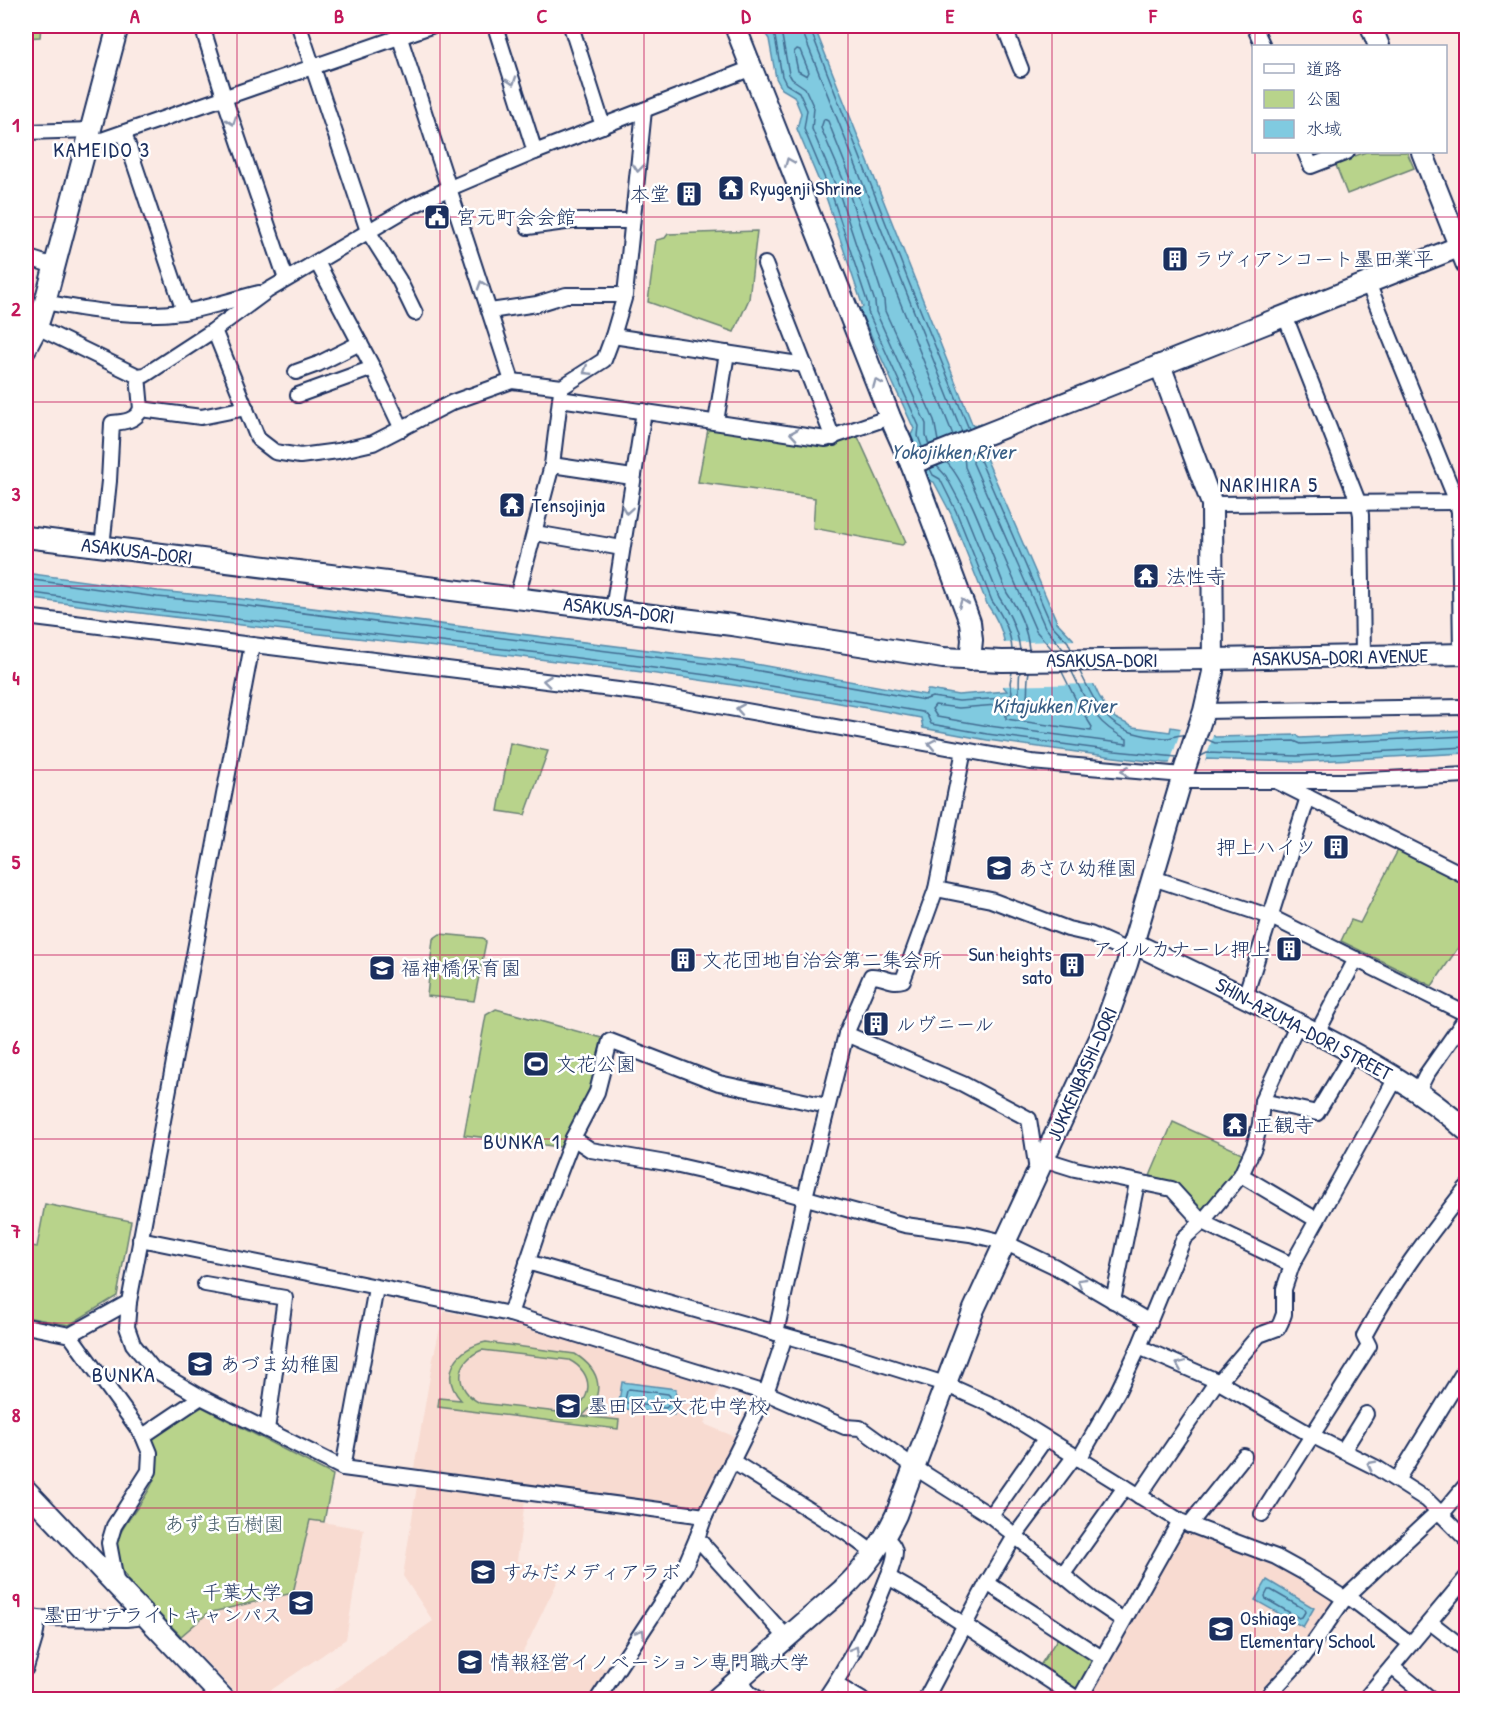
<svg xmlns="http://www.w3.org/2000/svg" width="1492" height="1725" viewBox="0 0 1492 1725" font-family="'Patrick Hand','Klee One',sans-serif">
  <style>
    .built { fill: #f8dbd1 }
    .green { fill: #b8d38b; stroke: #6a8174; stroke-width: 1.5; fill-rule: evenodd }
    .water { fill: #80cae0; stroke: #588cac; stroke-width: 1.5 }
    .pier { fill: #fbeae4 }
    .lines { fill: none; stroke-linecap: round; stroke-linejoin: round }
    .shore { stroke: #436d92; stroke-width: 1.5 }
    .street-casing { stroke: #1b2f5e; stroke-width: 18 }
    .secondary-casing { stroke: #1b2f5e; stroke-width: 24 }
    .street { stroke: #fff; stroke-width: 14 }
    .secondary { stroke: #fff; stroke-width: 20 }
    .oneway { stroke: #8d97ae }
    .grid { fill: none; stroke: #c2185b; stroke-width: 1.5; stroke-opacity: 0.55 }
    .labels { text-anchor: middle; stroke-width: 5; stroke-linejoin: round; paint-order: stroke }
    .poi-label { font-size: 20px; fill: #1b2f5e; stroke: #fff; text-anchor: start }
    .street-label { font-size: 20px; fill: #1b2f5e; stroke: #fff }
    .park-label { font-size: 20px; fill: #4a606c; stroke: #fff }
    .neighbourhood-label { font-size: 21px; letter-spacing: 1.5px; fill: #1b2f5e; stroke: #fff }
    .water-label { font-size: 21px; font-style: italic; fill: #395e85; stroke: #fff }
    .quarter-label { font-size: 22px; letter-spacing: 1.5px; fill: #1b2f5e; stroke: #fff }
    .neatline { fill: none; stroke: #c2185b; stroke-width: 2 }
    .grid-label { font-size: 20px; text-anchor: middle; font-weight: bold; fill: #c2185b }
  </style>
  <rect width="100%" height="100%" fill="#fbeae4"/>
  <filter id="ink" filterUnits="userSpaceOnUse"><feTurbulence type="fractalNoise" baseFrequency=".0167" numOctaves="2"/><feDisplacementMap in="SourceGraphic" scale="12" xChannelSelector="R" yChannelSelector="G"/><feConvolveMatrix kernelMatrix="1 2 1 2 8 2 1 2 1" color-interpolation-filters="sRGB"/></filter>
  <g filter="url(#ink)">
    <g class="built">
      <polygon points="444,1311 512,1325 612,1352 720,1387 704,1424 738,1438 702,1509 414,1468 433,1359"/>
      <polygon points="417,1486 525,1500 517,1561 564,1568 522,1654 611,1669 593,1699 319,1700 433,1621 403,1576"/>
      <polygon points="310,1520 364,1529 346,1639 258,1699 242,1699 181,1636 207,1613 293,1593"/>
      <polygon points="1186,1529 1270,1560 1331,1597 1333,1605 1298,1652 1253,1699 1097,1700 1089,1694 1179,1533"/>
    </g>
    <g class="green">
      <polygon points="26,26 41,26 40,37 26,38"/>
      <polygon points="1366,152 1407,152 1414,168 1347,194 1335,163"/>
      <polygon points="757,231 749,299 734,332 648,302 656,240 665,238 668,234"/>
      <polygon points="708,429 826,446 858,437 906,542 902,545 813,528 815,498 698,482"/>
      <polygon points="510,743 548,751 525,815 498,811"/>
      <polygon points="1398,850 1466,885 1466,936 1432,986 1341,941 1351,920 1360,923"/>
      <polygon points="440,934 483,938 486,942 474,1001 427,996 433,939"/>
      <polygon points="496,1009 602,1038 589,1091 560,1147 464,1135 486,1015"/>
      <polygon points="1173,1122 1244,1154 1236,1169 1203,1210 1176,1183 1150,1176"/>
      <polygon points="45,1204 131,1221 117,1296 69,1325 26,1317 26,1245 37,1247"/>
      <path d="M486,1342L575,1354C602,1371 606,1395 582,1416L619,1420L618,1429L438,1407L439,1398L461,1400C438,1374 457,1348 486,1342ZM482,1350L569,1360C595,1373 594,1402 567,1413L480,1403C454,1390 454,1361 482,1350Z"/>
      <path d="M202,1407L333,1475L324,1522L310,1520L293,1593L208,1613L181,1636C161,1615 125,1586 117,1558C107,1519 180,1489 149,1440L167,1429L169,1426Z"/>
      <polygon points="1059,1636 1095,1661 1076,1692 1039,1667"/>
    </g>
    <g class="water">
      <path d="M760,26H814L973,426L980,424L990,450L986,458L1057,622L1073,639L1099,696L1106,708L1115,718L1133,727L1170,732L1171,727L1212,734L1215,737L1297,735L1300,738L1466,730V753L1298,762L1206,759L1204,762L1166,763L1114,757L987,740L923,728L921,718C850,705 778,691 706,681C480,648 252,630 26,598V573L158,591L232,598L744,662L926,695L927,690H930L958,695L1007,691L1003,686C1009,653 1007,632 987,604L951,514L934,482L928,480L911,435L914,429L859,309L863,307L827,200L797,129L801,113L794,96L782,89L776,78L769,39Z"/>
      <polygon points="622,1382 676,1389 674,1415 618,1408"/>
      <polygon points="1267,1580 1314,1608 1303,1627 1255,1600"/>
    </g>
    <g class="pier">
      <polygon points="1077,640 1096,684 1000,686 1004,665 1003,643"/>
      <polygon points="1182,726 1214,732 1204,765 1169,766"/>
    </g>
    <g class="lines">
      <g class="shore">
        <polyline points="767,26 775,37 782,76 786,84 799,92 807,110 804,129 833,198 868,304 868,312 919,426 918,436 922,447"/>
        <polyline points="776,26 782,36 789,74 792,79 805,88 814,108 812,129 840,196 875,302 876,312 926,424 926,436 929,445"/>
        <polyline points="802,26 803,33 962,432"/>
        <polyline points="809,26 908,280 969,429"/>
        <polygon points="797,49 800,50 809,72 807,76 798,71 794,52"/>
        <polyline points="938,441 934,420 885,311 884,300 849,193 821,128 824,119 828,121 953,435"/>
        <polyline points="983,448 980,460 1051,624 1068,642 1071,649"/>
        <polyline points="974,451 973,463 1045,627 1063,649"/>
        <polyline points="964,455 965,467 1036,631 1052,649"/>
        <path d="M946,462C967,480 995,564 1007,593C1019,610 1027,628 1029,649"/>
        <path d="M937,466L946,476L963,508L999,597C1010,614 1018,630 1020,650"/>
        <path d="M930,469L933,475L940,479L956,511L992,601C1003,616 1011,631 1012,650"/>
        <polyline points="26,579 157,597 232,604 743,668 924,700 932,697 959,701 1004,698 1010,696 1012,692 1010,683 1012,672"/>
        <polyline points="26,592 139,608 540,653 707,675 922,712 927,715 931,724 987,734 1115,751 1177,757"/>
        <path d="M1020,672C1017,685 1024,696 1010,704L959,708L935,705L932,709L937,717L989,726L1127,744V739C1094,724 1087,702 1072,672"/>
        <path d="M1029,672C1024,695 1036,705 1006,715V719L1091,731L1092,727L1079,706L1062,672"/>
        <path d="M1080,672C1103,718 1111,734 1166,738C1173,738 1176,734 1184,735"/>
        <polyline points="1206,739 1215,743 1294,741 1301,744 1466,736"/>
        <polyline points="1201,756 1207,753 1297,756 1466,747"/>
        <polygon points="629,1389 668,1394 670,1396 668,1406 666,1408 627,1403 625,1400 627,1391"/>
        <polygon points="1268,1590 1271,1590 1304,1609 1305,1612 1302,1617 1299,1618 1266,1599 1265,1596"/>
      </g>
      <defs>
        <g id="street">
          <polyline points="202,26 227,106 286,279"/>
          <polyline points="299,26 368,231 399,280 415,313"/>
          <polyline points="396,26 512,381"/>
          <polyline points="495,26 535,152"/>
          <polyline points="571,26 603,126"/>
          <polyline points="1004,26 1021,69"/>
          <polyline points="1254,26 1263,46"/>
          <polyline points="26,132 91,130"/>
          <polyline points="124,133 184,311"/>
          <polyline points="87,145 431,26"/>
          <polyline points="1305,152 1311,166 1347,152"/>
          <polyline points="528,227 573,221 632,221"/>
          <polyline points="26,257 54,266"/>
          <polyline points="317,262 373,368 402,429"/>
          <polyline points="765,264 833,438"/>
          <polyline points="1368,283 1457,502 1459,512 1461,654"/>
          <path d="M45,302C91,311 136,318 183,312C208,308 234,299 259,293"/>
          <polyline points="490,311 537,304 566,295 625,295"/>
          <polyline points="1285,316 1359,504 1361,515 1363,656"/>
          <polyline points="37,327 138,376 145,375 214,330 267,291 410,207 450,188 535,152 752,68"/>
          <polyline points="214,330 258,439 275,452 300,456 338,451 373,443 453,402 512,381 562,387 604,360 613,336 625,295 644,110"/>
          <polyline points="613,336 805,365"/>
          <polyline points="296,372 318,364 360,343"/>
          <polyline points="138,376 141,409 201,417 246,408"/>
          <polyline points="298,395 373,368"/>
          <polyline points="560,399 826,439 890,417"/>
          <polyline points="716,422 727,353"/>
          <polyline points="552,465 632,477"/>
          <polyline points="1212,504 1457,502 1466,498"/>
          <polyline points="535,533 622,548"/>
          <path d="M102,547L109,481L112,423C124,422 136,421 141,409"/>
          <polyline points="517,597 552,465 561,391"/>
          <polyline points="613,610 644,411"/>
          <polyline points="26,617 651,694 1031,762 1183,775"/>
          <polyline points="1204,711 1466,707"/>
          <polyline points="1181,781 1348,781 1466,775"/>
          <polyline points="1278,782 1466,876"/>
          <polyline points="1153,878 1271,917 1466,1014"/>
          <polyline points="936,889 991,900 1068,929 1090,934 1130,952"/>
          <polyline points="1245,997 1308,797"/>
          <polyline points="1317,1033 1356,959"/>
          <polyline points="846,1034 963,1084 1029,1119 1037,1171"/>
          <polyline points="1418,1091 1426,1075 1466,1018"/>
          <polyline points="1262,1101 1317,1113 1353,1053"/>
          <polyline points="573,1138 591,1150 666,1163 744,1181 905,1225 970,1234 1004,1242 1054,1266 1150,1322"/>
          <polyline points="1043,1159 1075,1169 1172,1189 1202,1222 1292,1265"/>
          <polyline points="1241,1175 1317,1220"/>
          <polyline points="140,1239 510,1314 766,1393 845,1427 860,1428 914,1467 991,1516 1092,1599 1123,1620"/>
          <polyline points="527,1262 843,1352 945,1384 994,1406 1180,1521 1276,1557 1305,1573 1339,1595 1353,1600 1411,1644"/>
          <polyline points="205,1284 285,1298 267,1430"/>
          <polyline points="1113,1301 1137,1183"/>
          <polyline points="129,1302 127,1327 133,1344 153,1369 201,1397 343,1468 705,1516 697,1538 788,1639"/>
          <polyline points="510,1314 543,1216 573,1138 597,1092 610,1041 719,1083 827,1106"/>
          <polyline points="26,1326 70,1335 129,1302 252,645"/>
          <path d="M776,1333L805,1197L846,1034L871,976C883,975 890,984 903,980L936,889L964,750"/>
          <polyline points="70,1335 143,1436 150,1453 149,1471 114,1526 109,1543 117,1586"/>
          <polyline points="1139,1347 1217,1381 1313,1436 1377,1468 1427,1500 1466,1539"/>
          <polyline points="1219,1382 1259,1335 1278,1328 1281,1322 1284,1314 1284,1289 1292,1265 1396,1078"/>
          <polyline points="143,1436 201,1397"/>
          <polyline points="1343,1451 1366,1414"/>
          <polyline points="1079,1459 1118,1391 1139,1347 1184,1238 1202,1222 1241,1175 1254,1147 1260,1124 1262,1101 1298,1023"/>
          <polyline points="732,1461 848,1534 875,1554"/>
          <polyline points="343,1468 376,1288"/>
          <polyline points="1397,1480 1466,1368"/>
          <polyline points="1139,1496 1217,1381"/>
          <path d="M1262,1514L1369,1346L1364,1336C1392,1283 1429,1235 1466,1188"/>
          <polyline points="705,1516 766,1393 785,1336"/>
          <polyline points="991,1516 1045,1439"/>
          <polyline points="1189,1525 1244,1456"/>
          <polyline points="1063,1574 1125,1487"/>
          <polyline points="888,1577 916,1593 1079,1700"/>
          <polyline points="987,1583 1102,1658"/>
          <polyline points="26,1616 38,1618 126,1619 136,1618 142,1613"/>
          <polyline points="1430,1622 1466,1650"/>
          <polyline points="1392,1667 1432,1700"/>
          <polyline points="26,1668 35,1638 38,1618"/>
          <polyline points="741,1678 748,1692 760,1700"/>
          <polyline points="835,1684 862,1700"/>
          <polyline points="597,1700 685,1566 697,1538"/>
          <path d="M824,1700C849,1663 869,1625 885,1584C889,1574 895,1562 895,1552C894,1545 890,1542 885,1538"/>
          <polyline points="925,1700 987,1583 1015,1536 1074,1457"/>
          <polyline points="1079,1700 1180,1521"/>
          <polyline points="1264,1700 1302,1659 1345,1598 1434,1515 1446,1509 1466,1485"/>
          <polyline points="1364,1700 1466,1578"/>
          <polyline points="1462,1700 1466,1695"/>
        </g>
        <g id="secondary">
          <polyline points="735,26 890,417 911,464 970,622 972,640 970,660"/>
          <polyline points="1371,26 1379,46"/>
          <polyline points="1422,152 1466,263"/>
          <polyline points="26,348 37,327 45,302 118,26"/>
          <polyline points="911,464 1466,244"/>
          <polyline points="26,537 732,625 943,658 1002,661 1214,659 1466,654"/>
          <path d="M1133,943C1197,974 1262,1004 1325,1038C1375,1064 1424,1092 1466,1130"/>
          <polyline points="26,1490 225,1700"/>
          <path d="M715,1700L842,1590C867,1566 881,1546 896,1515L974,1309L1100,1038L1127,964L1185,768L1204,711L1213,672L1212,504L1160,365"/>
        </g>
      </defs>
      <use href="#street" class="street-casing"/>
      <use href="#secondary" class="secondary-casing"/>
      <use href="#street" class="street"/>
      <use href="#secondary" class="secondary"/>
    </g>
    <defs><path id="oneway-chevron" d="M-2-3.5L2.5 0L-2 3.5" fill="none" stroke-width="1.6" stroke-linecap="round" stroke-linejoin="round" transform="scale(1.5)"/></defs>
    <g class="oneway">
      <use href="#oneway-chevron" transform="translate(512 81) rotate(72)"/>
      <use href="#oneway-chevron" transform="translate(232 121) rotate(71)"/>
      <use href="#oneway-chevron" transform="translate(789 162) rotate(-112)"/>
      <use href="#oneway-chevron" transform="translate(638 168) rotate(96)"/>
      <use href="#oneway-chevron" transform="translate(482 285) rotate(-108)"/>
      <use href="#oneway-chevron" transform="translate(587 371) rotate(148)"/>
      <use href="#oneway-chevron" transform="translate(877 383) rotate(-112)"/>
      <use href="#oneway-chevron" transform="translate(794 434) rotate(-171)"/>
      <use href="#oneway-chevron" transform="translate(627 510) rotate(99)"/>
      <use href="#oneway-chevron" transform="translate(963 603) rotate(-111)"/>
      <use href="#oneway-chevron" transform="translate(547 681) rotate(-173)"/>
      <use href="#oneway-chevron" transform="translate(740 709) rotate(-170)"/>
      <use href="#oneway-chevron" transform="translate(932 744) rotate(-169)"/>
      <use href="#oneway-chevron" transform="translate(1125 771) rotate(-173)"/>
      <use href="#oneway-chevron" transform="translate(1081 1282) rotate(-149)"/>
      <use href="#oneway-chevron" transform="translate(1180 1365) rotate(-157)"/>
      <use href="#oneway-chevron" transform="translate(1371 1465) rotate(-153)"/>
      <use href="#oneway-chevron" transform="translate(641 1633) rotate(-57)"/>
      <use href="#oneway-chevron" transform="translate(855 1650) rotate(-60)"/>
    </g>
  </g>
  <path class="grid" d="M237,26V1700M440,26V1700M644,26V1700M848,26V1700M1052,26V1700M1255,26V46M1255,152V1700M26,217H1466M26,402H1466M26,586H1466M26,770H1466M26,955H1466M26,1139H1466M26,1323H1466M26,1508H1466"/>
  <defs>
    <symbol id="temple-square" viewBox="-11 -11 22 22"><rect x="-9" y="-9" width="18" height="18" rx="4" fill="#1b2f5e" stroke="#fff"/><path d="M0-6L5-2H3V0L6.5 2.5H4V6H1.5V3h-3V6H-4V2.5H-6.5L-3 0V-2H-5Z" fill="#fff"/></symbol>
    <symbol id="building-square" viewBox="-11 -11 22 22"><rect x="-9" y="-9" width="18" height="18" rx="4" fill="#1b2f5e" stroke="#fff"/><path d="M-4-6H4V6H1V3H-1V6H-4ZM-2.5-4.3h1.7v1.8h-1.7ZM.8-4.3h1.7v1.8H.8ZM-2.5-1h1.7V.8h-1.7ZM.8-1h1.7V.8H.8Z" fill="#fff"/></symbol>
    <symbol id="civic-square" viewBox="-11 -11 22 22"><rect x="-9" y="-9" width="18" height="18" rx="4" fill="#1b2f5e" stroke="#fff"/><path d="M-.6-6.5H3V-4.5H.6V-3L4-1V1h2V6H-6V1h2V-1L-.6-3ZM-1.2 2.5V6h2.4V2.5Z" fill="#fff"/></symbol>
    <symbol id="school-square" viewBox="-11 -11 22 22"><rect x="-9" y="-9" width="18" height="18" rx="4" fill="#1b2f5e" stroke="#fff"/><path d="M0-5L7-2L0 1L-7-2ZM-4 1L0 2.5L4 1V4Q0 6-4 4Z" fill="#fff"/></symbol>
    <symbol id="stadium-square" viewBox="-11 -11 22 22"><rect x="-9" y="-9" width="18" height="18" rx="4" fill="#1b2f5e" stroke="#fff"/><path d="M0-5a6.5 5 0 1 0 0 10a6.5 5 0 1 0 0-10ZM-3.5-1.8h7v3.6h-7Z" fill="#fff"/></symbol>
    <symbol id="university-square" viewBox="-11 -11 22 22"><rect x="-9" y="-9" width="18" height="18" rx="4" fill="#1b2f5e" stroke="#fff"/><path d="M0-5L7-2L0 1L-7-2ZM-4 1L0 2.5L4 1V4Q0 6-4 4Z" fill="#fff"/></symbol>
  </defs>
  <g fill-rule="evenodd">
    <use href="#temple-square" x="716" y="173" width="30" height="30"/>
    <use href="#building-square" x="674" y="179" width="30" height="30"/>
    <use href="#civic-square" x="422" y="202" width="30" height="30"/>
    <use href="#building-square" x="1160" y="244" width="30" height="30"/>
    <use href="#temple-square" x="497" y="490" width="30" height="30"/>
    <use href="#temple-square" x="1131" y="561" width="30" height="30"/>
    <use href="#building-square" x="1321" y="832" width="30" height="30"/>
    <use href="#school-square" x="984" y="853" width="30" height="30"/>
    <use href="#building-square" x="1274" y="934" width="30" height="30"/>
    <use href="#building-square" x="668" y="945" width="30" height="30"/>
    <use href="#building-square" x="1057" y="950" width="30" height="30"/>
    <use href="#school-square" x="367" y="953" width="30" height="30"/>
    <use href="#building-square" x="861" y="1009" width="30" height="30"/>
    <use href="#stadium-square" x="521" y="1049" width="30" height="30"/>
    <use href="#temple-square" x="1220" y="1110" width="30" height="30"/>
    <use href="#school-square" x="185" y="1349" width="30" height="30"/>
    <use href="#school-square" x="553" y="1391" width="30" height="30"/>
    <use href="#university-square" x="468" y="1557" width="30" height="30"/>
    <use href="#university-square" x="286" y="1588" width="30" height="30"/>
    <use href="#school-square" x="1206" y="1614" width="30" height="30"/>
    <use href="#university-square" x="455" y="1647" width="30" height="30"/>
  </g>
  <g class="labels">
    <g class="poi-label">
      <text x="750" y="195">Ryugenji Shrine</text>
      <text x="670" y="201" text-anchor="end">本堂</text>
      <text x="456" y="224">宮元町会会館</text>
      <text x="1194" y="266">ラヴィアンコート墨田業平</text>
      <text x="532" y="512">Tensojinja</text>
      <text x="1166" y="583">法性寺</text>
      <text x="1316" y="854" text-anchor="end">押上ハイツ</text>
      <text x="1018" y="875">あさひ幼稚園</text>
      <text x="1270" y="956" text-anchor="end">アイルカナーレ押上</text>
      <text x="1052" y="961" text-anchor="end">Sun heights<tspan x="1052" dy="23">sato</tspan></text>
      <text x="702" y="967">文花団地自治会第二集会所</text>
      <text x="401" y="975">福神橋保育園</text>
      <text x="896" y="1031">ルヴニール</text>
      <text x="556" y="1071">文花公園</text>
      <text x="1254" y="1132">正観寺</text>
      <text x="220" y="1371">あづま幼稚園</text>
      <text x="588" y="1413">墨田区立文花中学校</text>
      <text x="502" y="1579">すみだメディアラボ</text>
      <text x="282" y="1599" text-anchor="end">千葉大学<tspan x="282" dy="23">墨田サテライトキャンパス</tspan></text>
      <text x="1240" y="1625">Oshiage<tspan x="1240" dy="23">Elementary School</tspan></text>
      <text x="490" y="1669">情報経営イノベーション専門職大学</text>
    </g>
    <g class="street-label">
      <text transform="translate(137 551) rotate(7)" y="7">ASAKUSA-DORI</text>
      <text transform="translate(619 610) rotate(7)" y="7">ASAKUSA-DORI</text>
      <text transform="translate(1340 657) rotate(-1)" y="7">ASAKUSA-DORI AVENUE</text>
      <text x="1102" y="667">ASAKUSA-DORI</text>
      <text transform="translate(1304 1029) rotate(28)" y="7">SHIN-AZUMA-DORI STREET</text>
      <text transform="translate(1082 1074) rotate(-66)" y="7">JUKKENBASHI-DORI</text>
    </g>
    <g class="park-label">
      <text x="224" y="1531">あずま百樹園</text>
    </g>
    <g class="neighbourhood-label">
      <text x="102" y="157">KAMEIDO 3</text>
      <text x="1269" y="492">NARIHIRA 5</text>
      <text x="522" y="1149">BUNKA 1</text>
    </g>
    <g class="water-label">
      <text x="953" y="459">Yokojikken River</text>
      <text x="1054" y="713">Kitajukken River</text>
    </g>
    <g class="quarter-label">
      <text x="124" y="1382">BUNKA</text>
    </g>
  </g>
  <rect width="1492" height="1725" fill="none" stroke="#fff" stroke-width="66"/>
  <rect x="1252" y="45" width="195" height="108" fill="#ffffff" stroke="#a4acbf" stroke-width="1.5"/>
  <rect x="1264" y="64" width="30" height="9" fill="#ffffff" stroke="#a4acbf" stroke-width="1.5"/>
  <text x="1306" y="75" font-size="18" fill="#1b2f5e">道路</text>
  <rect x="1264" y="90" width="30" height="18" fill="#b8d38b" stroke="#a4acbf" stroke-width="1.5"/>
  <text x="1306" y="105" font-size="18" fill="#1b2f5e">公園</text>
  <rect x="1264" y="120" width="30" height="18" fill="#80cae0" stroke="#a4acbf" stroke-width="1.5"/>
  <text x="1306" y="135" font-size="18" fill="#1b2f5e">水域</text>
  <rect x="33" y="33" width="1426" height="1659" class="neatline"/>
  <g class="grid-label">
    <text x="135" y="23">A</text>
    <text x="339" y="23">B</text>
    <text x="542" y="23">C</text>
    <text x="746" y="23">D</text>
    <text x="950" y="23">E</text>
    <text x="1153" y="23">F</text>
    <text x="1357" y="23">G</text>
    <text x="16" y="132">1</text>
    <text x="16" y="316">2</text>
    <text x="16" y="501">3</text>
    <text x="16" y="685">4</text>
    <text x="16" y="869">5</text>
    <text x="16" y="1054">6</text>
    <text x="16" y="1238">7</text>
    <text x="16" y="1422">8</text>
    <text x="16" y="1607">9</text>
  </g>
</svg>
